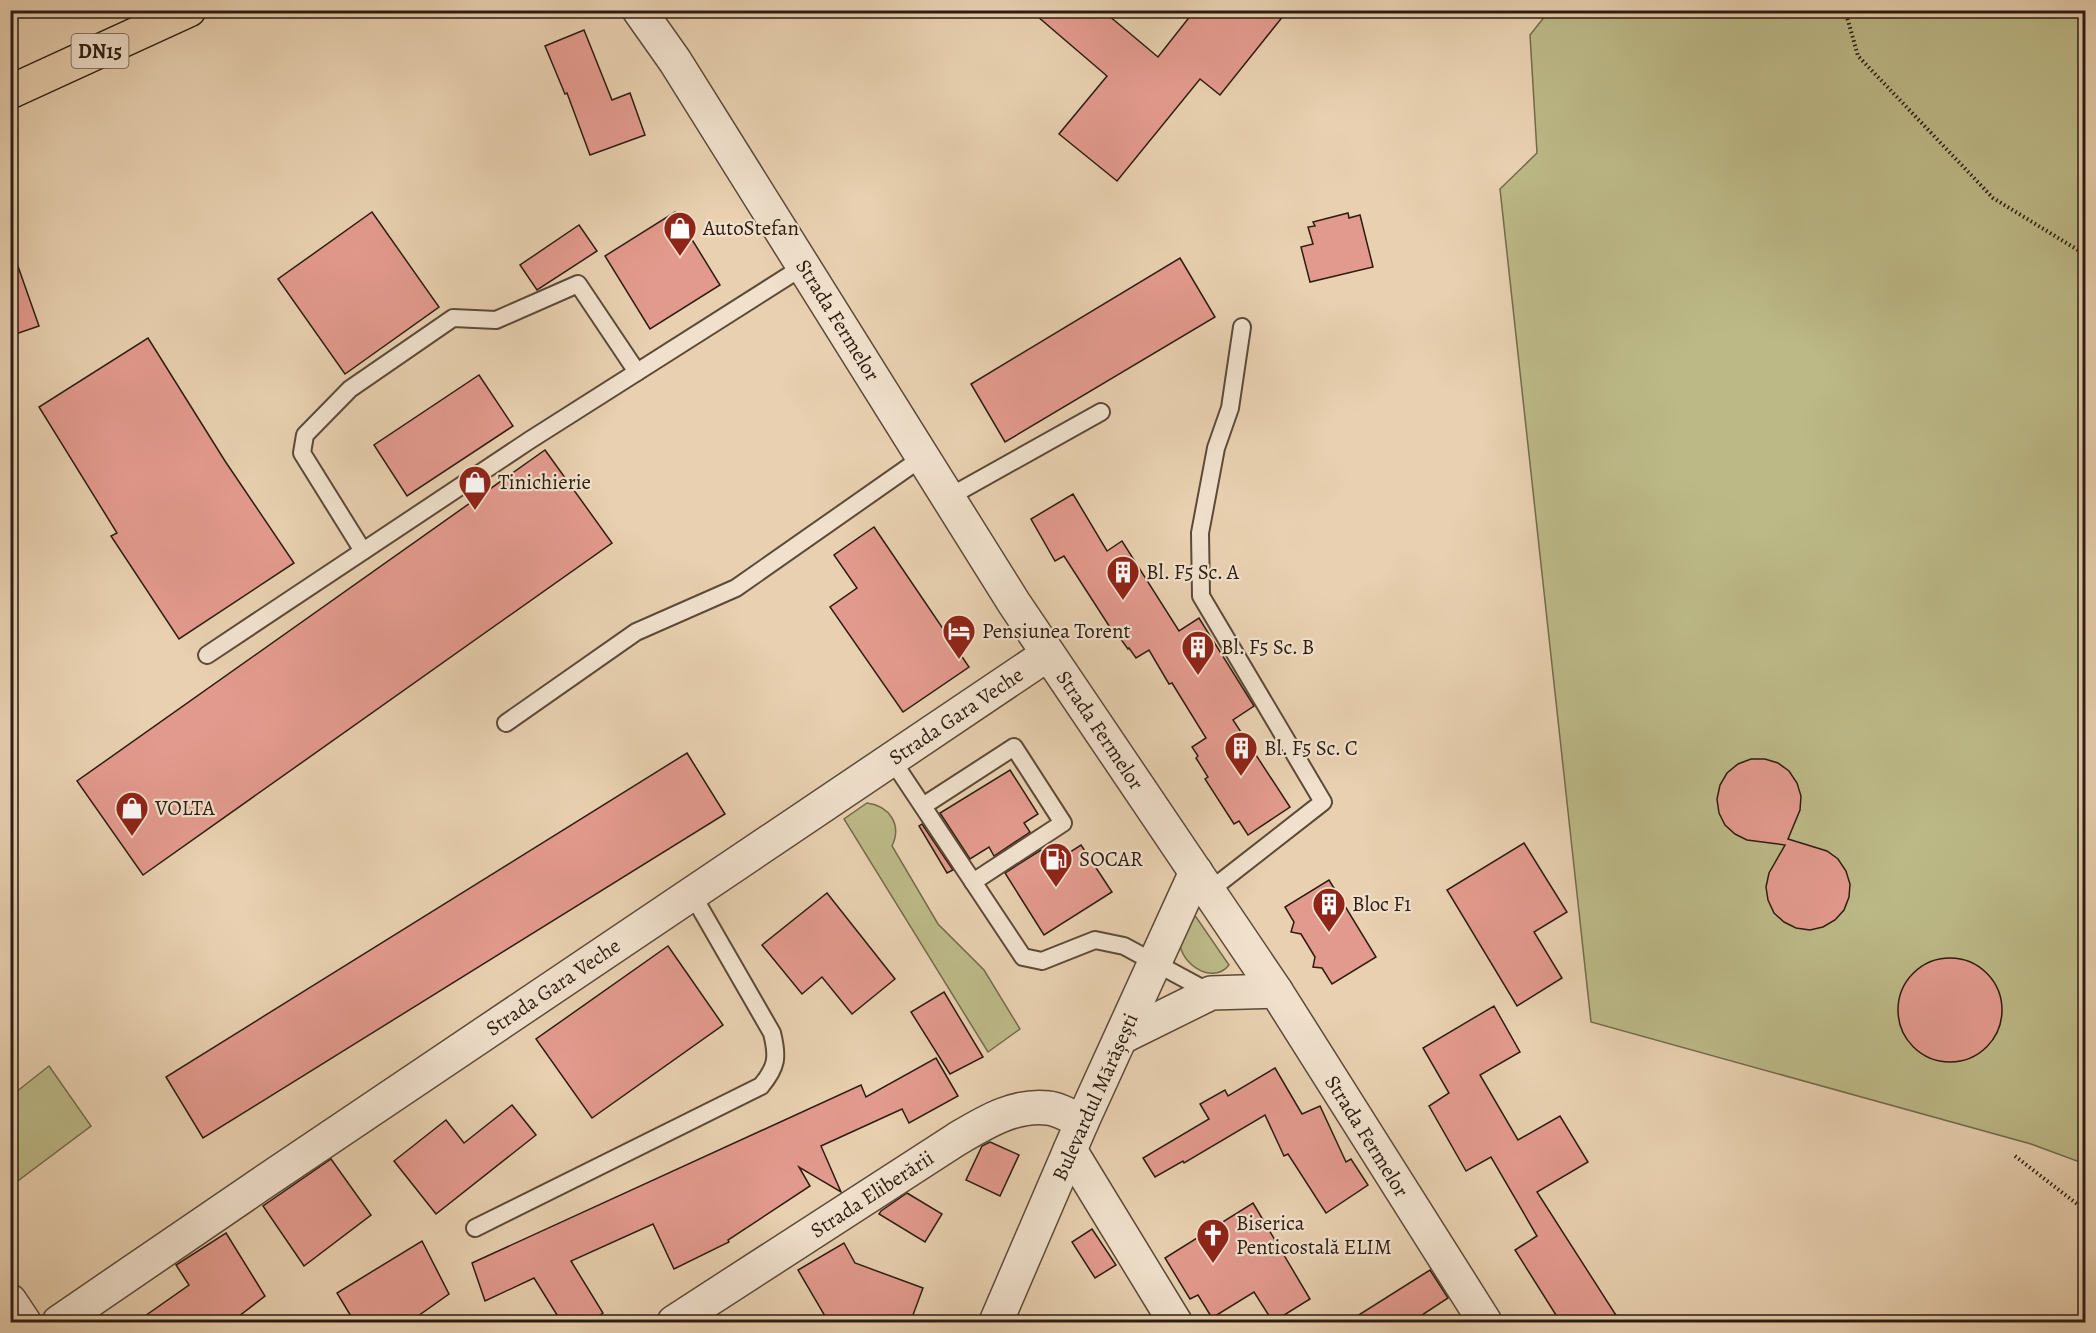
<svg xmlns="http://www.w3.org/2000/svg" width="2096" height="1333" viewBox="0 0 2096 1333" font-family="Alegreya,serif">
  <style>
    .green { fill: #bcb987; stroke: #746b4c; stroke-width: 1.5 }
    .building { fill: #e39a8e; stroke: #2d1d10; stroke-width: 1.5 }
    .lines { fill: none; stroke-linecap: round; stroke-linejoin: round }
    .service-casing { stroke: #5c4a38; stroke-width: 20 }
    .minor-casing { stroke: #5c4a38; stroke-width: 36 }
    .tertiary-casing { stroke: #5c4a38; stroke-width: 36 }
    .primary-casing { stroke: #2d1d10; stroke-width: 36 }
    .path { stroke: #2d1d10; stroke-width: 4; stroke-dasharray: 1.5 3; stroke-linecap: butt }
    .service { stroke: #f0e0cc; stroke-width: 16 }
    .minor { stroke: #f0e0cc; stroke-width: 33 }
    .tertiary { stroke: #f0e0cc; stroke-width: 33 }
    .primary { stroke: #e8d0b0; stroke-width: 33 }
    .labels { text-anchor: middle; stroke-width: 4.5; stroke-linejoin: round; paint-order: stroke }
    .shield { fill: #f0e0cc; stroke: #685848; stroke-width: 1.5 }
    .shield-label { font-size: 20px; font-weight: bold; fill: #2d1d10 }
    .poi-label { font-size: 21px; fill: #2d1d10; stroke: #f0e0cc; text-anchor: start }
    .street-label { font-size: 21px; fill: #2d1d10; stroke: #f0e0cc }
  </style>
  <rect width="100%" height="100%" fill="#e8d0b0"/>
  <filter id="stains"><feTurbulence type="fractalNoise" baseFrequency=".00333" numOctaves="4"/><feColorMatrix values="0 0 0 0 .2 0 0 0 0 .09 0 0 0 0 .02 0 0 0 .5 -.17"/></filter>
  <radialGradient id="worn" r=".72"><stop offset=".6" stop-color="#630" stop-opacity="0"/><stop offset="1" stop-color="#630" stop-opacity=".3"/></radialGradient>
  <g class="green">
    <polygon points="1549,11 2085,11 2085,1164 2031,1144 1591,1022 1500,189 1537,153 1530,35"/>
    <path d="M867,803C890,806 902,825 892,846L938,924L984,970L1020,1029L988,1052L844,819Z"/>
    <path d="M1191,916L1196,917L1229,965C1212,987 1175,961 1180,936C1181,930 1188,922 1191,916Z"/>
    <polygon points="49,1066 91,1126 11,1186 11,1096"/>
  </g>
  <g class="building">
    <polygon points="1030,10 1102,10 1158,57 1195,10 1288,10 1220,95 1200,79 1117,181 1059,134 1107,76"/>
    <polygon points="584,30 612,100 630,93 645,135 590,155 567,93 565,94 545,46"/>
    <polygon points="372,212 439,307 345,374 278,279"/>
    <polygon points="675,212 720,285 650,329 605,256"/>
    <polygon points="1348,213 1349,218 1360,215 1373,267 1310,282 1301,247 1313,244 1308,227 1315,226 1313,222"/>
    <polygon points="579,225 597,251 537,290 520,265"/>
    <polygon points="14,255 39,326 10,336 10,256"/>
    <polygon points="1180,258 1215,317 1005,442 971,384"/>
    <polygon points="148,338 225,461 294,563 179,639 111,536 117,533 39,407"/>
    <polygon points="479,375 513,426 407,496 374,445"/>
    <polygon points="545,450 612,543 143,875 77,781"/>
    <polygon points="1073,494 1107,551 1122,541 1179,631 1199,618 1254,706 1233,720 1290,807 1248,835 1239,821 1234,824 1205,779 1208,777 1196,758 1198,756 1192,747 1206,738 1172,683 1169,684 1149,650 1136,658 1129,648 1128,649 1115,631 1113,632 1064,556 1055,561 1031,519"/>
    <polygon points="874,527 969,667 903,712 830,607 857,588 834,555"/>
    <polygon points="687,753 725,814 203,1138 166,1077"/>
    <polygon points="1751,759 1765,759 1778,763 1789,771 1797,783 1801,796 1800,810 1788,839 1827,851 1838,859 1846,871 1850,884 1849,897 1844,910 1835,920 1823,927 1810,930 1796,928 1784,922 1774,913 1768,900 1766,887 1769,873 1785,845 1747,840 1735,834 1725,825 1719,813 1717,799 1720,785 1727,773 1738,764"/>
    <polygon points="1010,770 1038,814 1024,823 1030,832 994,856 989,847 970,859 940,813"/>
    <polygon points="922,824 953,870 947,873 919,826"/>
    <polygon points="1524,843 1567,912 1534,932 1562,978 1517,1006 1447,890"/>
    <polygon points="1081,845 1112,892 1044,935 1005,873 1041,850 1050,865"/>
    <polygon points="1329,880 1376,957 1332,984 1322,968 1313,967 1315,957 1301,934 1291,932 1294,922 1285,907"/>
    <polygon points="827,893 895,979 852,1014 822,977 802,994 762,945"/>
    <polygon points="668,946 723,1025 592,1118 536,1039"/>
    <circle cx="1950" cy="1010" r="52"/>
    <polygon points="944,992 983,1057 950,1074 911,1012"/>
    <polygon points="1494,1006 1520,1052 1480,1075 1518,1140 1560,1116 1588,1162 1537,1192 1621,1323 1561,1323 1515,1250 1537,1236 1491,1157 1466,1171 1429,1106 1449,1093 1423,1048"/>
    <polygon points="936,1058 958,1096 909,1123 902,1109 821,1146 841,1192 799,1167 810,1186 728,1240 729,1242 674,1269 653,1224 571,1261 603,1313 588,1323 562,1323 534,1278 485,1301 472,1263 861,1085 866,1097"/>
    <polygon points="1275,1068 1302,1114 1320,1106 1346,1162 1351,1159 1368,1185 1326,1213 1288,1154 1284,1156 1265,1115 1184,1163 1183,1161 1155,1177 1143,1158 1209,1119 1200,1104 1225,1090 1228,1096"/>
    <polygon points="512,1105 536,1135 436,1214 394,1161 446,1120 464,1143"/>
    <polygon points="990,1142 1019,1155 1000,1196 966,1180 982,1146"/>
    <polygon points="331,1159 371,1215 304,1266 263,1206"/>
    <polygon points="907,1193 942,1214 925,1242 879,1214 881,1211"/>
    <polygon points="1253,1203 1310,1299 1273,1322 1254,1292 1212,1318 1198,1295 1190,1299 1165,1258"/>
    <polygon points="1092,1229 1116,1265 1095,1278 1072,1242"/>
    <polygon points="226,1233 265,1296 230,1323 135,1323 189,1285 176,1265"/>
    <polygon points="422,1241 449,1294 408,1323 355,1323 337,1293"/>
    <polygon points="844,1243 855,1263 923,1288 910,1323 829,1323 798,1270"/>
    <polygon points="1430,1270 1448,1298 1410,1323 1346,1323"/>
  </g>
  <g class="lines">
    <defs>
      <g id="service">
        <polyline points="949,497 1101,412"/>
        <polyline points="363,551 302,453 305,435 350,389 453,318 496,320 578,284 637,372"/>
        <polyline points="207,655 530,440 804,266"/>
        <polyline points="506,723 636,632 736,588 923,457"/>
        <polyline points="892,760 1023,957 1042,961 1095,940 1124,946 1211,993"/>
        <polyline points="923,806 1014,747 1063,823 973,882"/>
        <polyline points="1209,891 1323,802 1201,596 1200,533 1216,448 1230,408 1242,327"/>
        <path d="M475,1228L761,1086C777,1067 778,1057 772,1033L692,894"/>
      </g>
      <g id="minor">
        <polyline points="1122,1037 1211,993 1276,991"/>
        <polyline points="1070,1150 1175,1322"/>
        <polyline points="10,1301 24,1322"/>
        <polyline points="59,1322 258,1186 1048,654"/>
        <path d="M674,1322L957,1139C984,1123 1014,1104 1048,1108C1059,1109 1072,1117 1082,1122"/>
        <polyline points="996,1322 1082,1122 1196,872"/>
      </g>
      <polyline id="tertiary" points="639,10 675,61 1014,603 1276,991 1485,1322"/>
      <polyline id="primary" points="10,92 189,10"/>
    </defs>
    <use href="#service" class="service-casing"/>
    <use href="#minor" class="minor-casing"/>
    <use href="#tertiary" class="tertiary-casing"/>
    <use href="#primary" class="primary-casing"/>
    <g class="path">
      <polyline points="1845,10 1858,56 1993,198 2086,255"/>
      <polyline points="2015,1156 2086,1211"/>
    </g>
    <use href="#service" class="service"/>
    <use href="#minor" class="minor"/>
    <use href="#tertiary" class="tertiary"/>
    <use href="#primary" class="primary"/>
  </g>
  <defs>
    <symbol id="shop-pin" viewBox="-11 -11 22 30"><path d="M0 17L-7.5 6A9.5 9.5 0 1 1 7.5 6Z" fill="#8f2418" stroke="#f0e0cc"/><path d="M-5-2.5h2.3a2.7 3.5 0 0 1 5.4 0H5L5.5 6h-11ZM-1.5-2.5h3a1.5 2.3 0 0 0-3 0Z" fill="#fff"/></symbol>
    <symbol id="building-pin" viewBox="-11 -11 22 30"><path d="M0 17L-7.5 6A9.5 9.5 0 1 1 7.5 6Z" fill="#8f2418" stroke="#f0e0cc"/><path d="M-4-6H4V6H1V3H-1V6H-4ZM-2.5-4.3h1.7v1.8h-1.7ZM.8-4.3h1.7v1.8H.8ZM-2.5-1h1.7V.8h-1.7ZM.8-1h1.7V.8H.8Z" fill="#fff"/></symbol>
    <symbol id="hotel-pin" viewBox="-11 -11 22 30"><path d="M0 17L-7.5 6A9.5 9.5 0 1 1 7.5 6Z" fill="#8f2418" stroke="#f0e0cc"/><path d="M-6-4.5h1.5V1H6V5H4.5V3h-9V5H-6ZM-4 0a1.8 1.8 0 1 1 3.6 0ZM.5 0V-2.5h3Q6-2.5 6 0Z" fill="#fff"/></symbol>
    <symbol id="fuel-pin" viewBox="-11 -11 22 30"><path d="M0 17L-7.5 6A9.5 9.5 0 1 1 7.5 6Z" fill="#8f2418" stroke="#f0e0cc"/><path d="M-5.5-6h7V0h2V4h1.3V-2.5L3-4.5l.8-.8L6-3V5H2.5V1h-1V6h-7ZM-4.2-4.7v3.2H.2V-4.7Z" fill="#fff"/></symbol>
    <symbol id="church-pin" viewBox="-11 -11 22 30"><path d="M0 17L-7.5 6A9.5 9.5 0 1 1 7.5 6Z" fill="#8f2418" stroke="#f0e0cc"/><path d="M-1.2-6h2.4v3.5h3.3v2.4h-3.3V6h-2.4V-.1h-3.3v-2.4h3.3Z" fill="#fff"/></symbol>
  </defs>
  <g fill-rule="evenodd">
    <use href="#shop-pin" x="661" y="209" width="38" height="52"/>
    <use href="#shop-pin" x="456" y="463" width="38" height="52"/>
    <use href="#building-pin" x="1104" y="553" width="38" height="52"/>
    <use href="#hotel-pin" x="940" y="612" width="38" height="52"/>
    <use href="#building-pin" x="1179" y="628" width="38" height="52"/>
    <use href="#building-pin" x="1222" y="729" width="38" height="52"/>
    <use href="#shop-pin" x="113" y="789" width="38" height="52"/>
    <use href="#fuel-pin" x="1037" y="840" width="38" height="52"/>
    <use href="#building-pin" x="1310" y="885" width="38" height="52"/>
    <use href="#church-pin" x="1194" y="1216" width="38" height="52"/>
  </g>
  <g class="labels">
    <rect class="shield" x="71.5" y="34" width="57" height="34" rx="4.5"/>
    <g class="shield-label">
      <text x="100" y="58">DN15</text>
    </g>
    <g class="poi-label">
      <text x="703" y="235">AutoStefan</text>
      <text x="498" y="489">Tinichierie</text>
      <text x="1146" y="579">Bl. F5 Sc. A</text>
      <text x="982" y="638">Pensiunea Torent</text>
      <text x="1221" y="654">Bl. F5 Sc. B</text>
      <text x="1264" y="755">Bl. F5 Sc. C</text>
      <text x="155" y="815">VOLTA</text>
      <text x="1079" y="866">SOCAR</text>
      <text x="1352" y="911">Bloc F1</text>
      <text x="1236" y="1230">Biserica<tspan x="1236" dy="24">Penticostală ELIM</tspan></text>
    </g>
    <g class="street-label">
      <text transform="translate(838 320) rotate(58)" y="7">Strada Fermelor</text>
      <text transform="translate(956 716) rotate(-34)" y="7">Strada Gara Veche</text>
      <text transform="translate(1100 730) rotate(56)" y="7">Strada Fermelor</text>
      <text transform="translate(553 987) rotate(-34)" y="7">Strada Gara Veche</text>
      <text transform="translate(1095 1097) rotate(-66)" y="7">Bulevardul Mărășești</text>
      <text transform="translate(1367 1136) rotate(58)" y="7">Strada Fermelor</text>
      <text transform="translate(872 1194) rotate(-33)" y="7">Strada Eliberării</text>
    </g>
  </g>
  <rect width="2096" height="1333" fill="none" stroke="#e8d0b0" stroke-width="36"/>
  <rect x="12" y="12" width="2072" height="1309" fill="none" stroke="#2d1d10" stroke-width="3"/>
  <rect x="18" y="18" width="2060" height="1297" fill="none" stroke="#2d1d10" stroke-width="1.5"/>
  <rect width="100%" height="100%" filter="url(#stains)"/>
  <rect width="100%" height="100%" fill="url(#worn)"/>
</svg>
